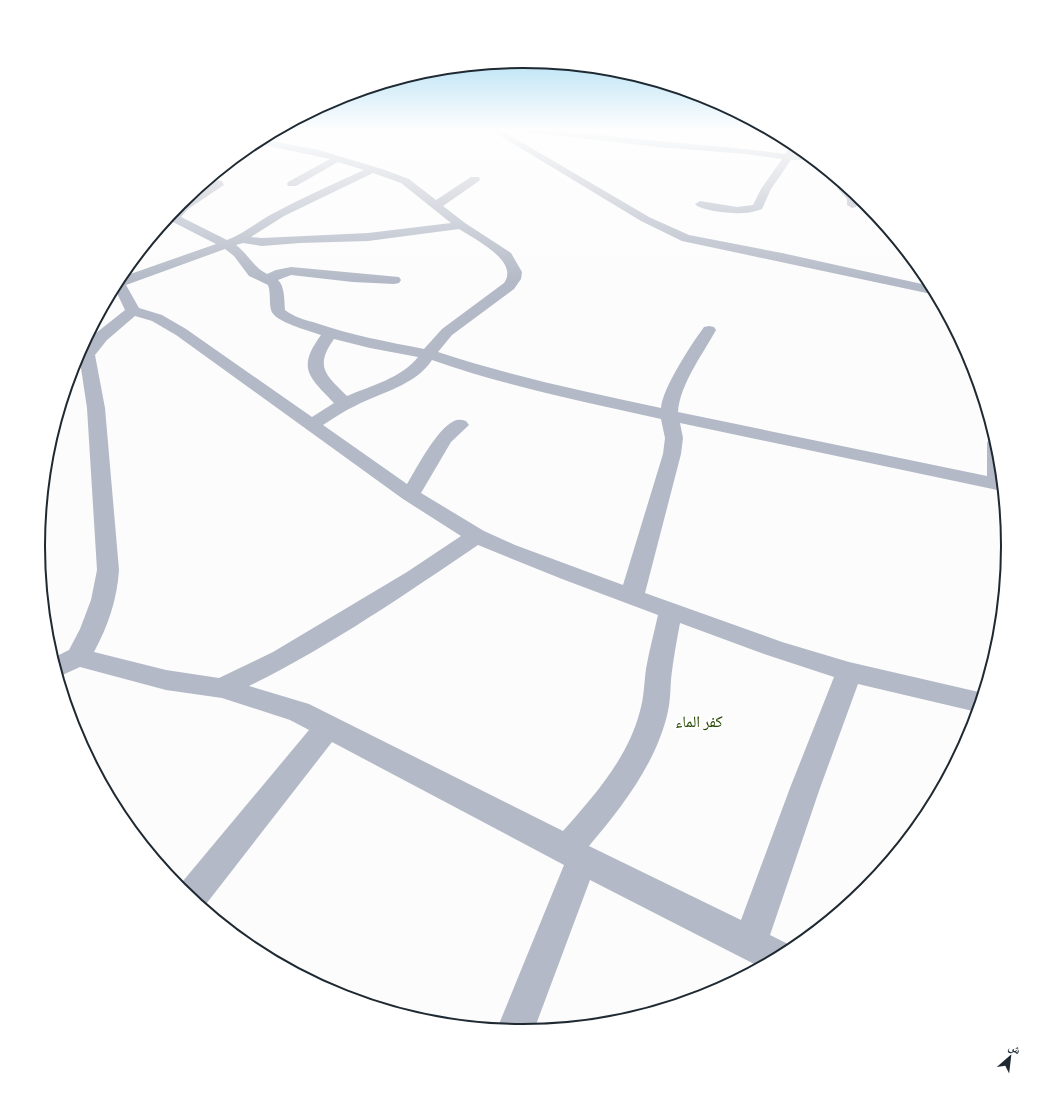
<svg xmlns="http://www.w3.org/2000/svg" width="1046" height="1093" viewBox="0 0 1046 1093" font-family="Bitter,'Noto Naskh Arabic',serif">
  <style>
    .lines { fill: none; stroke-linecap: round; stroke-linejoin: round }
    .minor { fill: #b3b9c6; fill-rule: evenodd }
    .labels { text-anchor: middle; stroke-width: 4; stroke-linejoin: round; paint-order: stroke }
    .near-quarter-label { font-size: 16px; fill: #254601; stroke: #fff }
    .rim { fill: none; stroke: #1f2932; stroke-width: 2 }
  </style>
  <rect width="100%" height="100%" fill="#fcfcfc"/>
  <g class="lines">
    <g class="minor">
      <polygon points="489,129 499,129 649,217 689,235 782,253 931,286 936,295 682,241 641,221"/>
      <path d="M519,129C565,129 612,137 658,141C700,145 743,148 785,154L791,144H793L798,148L794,154L807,155L813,160H791L771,189L762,209C756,211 750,213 743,213C734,214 700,211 695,204L700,201L737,207L753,205L761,189L782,159L746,154L659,147L523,132Z"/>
      <polygon points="739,129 766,129 774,134 771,135 743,132"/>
      <path d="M261,139L319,150L385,170L409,179L436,200L471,177H479L480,179L479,181L443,206L465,223L511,253L522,272L521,279L514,289L452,335L438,352C511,376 586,392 661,408C663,387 691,345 704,327L709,326L714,327L716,330C703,354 680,384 678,412L987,476V443L989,439L994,438L999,452L1002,491L680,423L683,438L681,454L645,593L782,642L849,662L983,693L977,712L858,684L820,788L770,935L790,945L792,950L760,967L590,880L534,1030L523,1031L497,1029L564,865L332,742L203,908L178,887L309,730L290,720L222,698L166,690L80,667L58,677L53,658L69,650L80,629L91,600L97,570L87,408L79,355L96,333L125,310L114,287L119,278L216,244L167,219L180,205L212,185L205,183L210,179L222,181L224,185L188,209L181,217L227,240C242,235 257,222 272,214C302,198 333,184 364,170L338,162L296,186H288L287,184L288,182L330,159L254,143ZM373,173L401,183L451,223L368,233L262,238L251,237L284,216ZM459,229C474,239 520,261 504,283L442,329L424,349C388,342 351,335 316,323C305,320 294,317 285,310C284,299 285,287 278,280L291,275L353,282L394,284L399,283L401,280L399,277L291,267L276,270L267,274C254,268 248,254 236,245L243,243L262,246L300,243L368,241ZM225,249L234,256L249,276L268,285C271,294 269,302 271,310C274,322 310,331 321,335C297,368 308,376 334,403L312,417L186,329L162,315L139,308L126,285ZM135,316L152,321L176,335L403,499L461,536L407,572L273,652L219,678L166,670L94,652C108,626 117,600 119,570L105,408L95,355L107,340ZM334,339L370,348L418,357C402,378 370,386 347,396C326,375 314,367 334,339ZM432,360C506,386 584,402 661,419L665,438L663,454L623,585L515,545L484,531L421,493L451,442L469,425L466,421C462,420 458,419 454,421C436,430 418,466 407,484L323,425C334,418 344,411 355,406C380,393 416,385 432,360ZM478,545L562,579L658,615C654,633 649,651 646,669C644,683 644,698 640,711C628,758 594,796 563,831L309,704L249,686C329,647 404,595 478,545ZM680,623L764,654L834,677L790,788L741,920L589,846C622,807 657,762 668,711C671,698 670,684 672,671C674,655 677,639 680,623Z"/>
      <polygon points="838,182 857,198 857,205 856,207 852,208 847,205 847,199 837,188"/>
    </g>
  </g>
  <linearGradient id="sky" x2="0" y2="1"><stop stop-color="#85cdee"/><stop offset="0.46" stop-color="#fefefe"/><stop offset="1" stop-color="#fefefe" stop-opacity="0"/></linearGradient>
  <rect width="1046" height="282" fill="url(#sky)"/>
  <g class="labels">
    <g class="near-quarter-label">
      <text x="699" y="727">كفر الماء</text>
    </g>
  </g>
  <path d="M0 0H1046V1093H0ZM45 546a478 478 0 1 1 956 0a478 478 0 1 1-956 0Z" fill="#fff" fill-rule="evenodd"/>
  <path class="rim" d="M45 546a478 478 0 1 1 956 0a478 478 0 1 1-956 0Z"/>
  <g transform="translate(1010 1057) rotate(28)" stroke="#ffffff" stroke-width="3" paint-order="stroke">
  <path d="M0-3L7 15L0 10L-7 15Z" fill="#1f2932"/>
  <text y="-6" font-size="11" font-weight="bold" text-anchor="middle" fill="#1f2932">ش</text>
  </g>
</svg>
